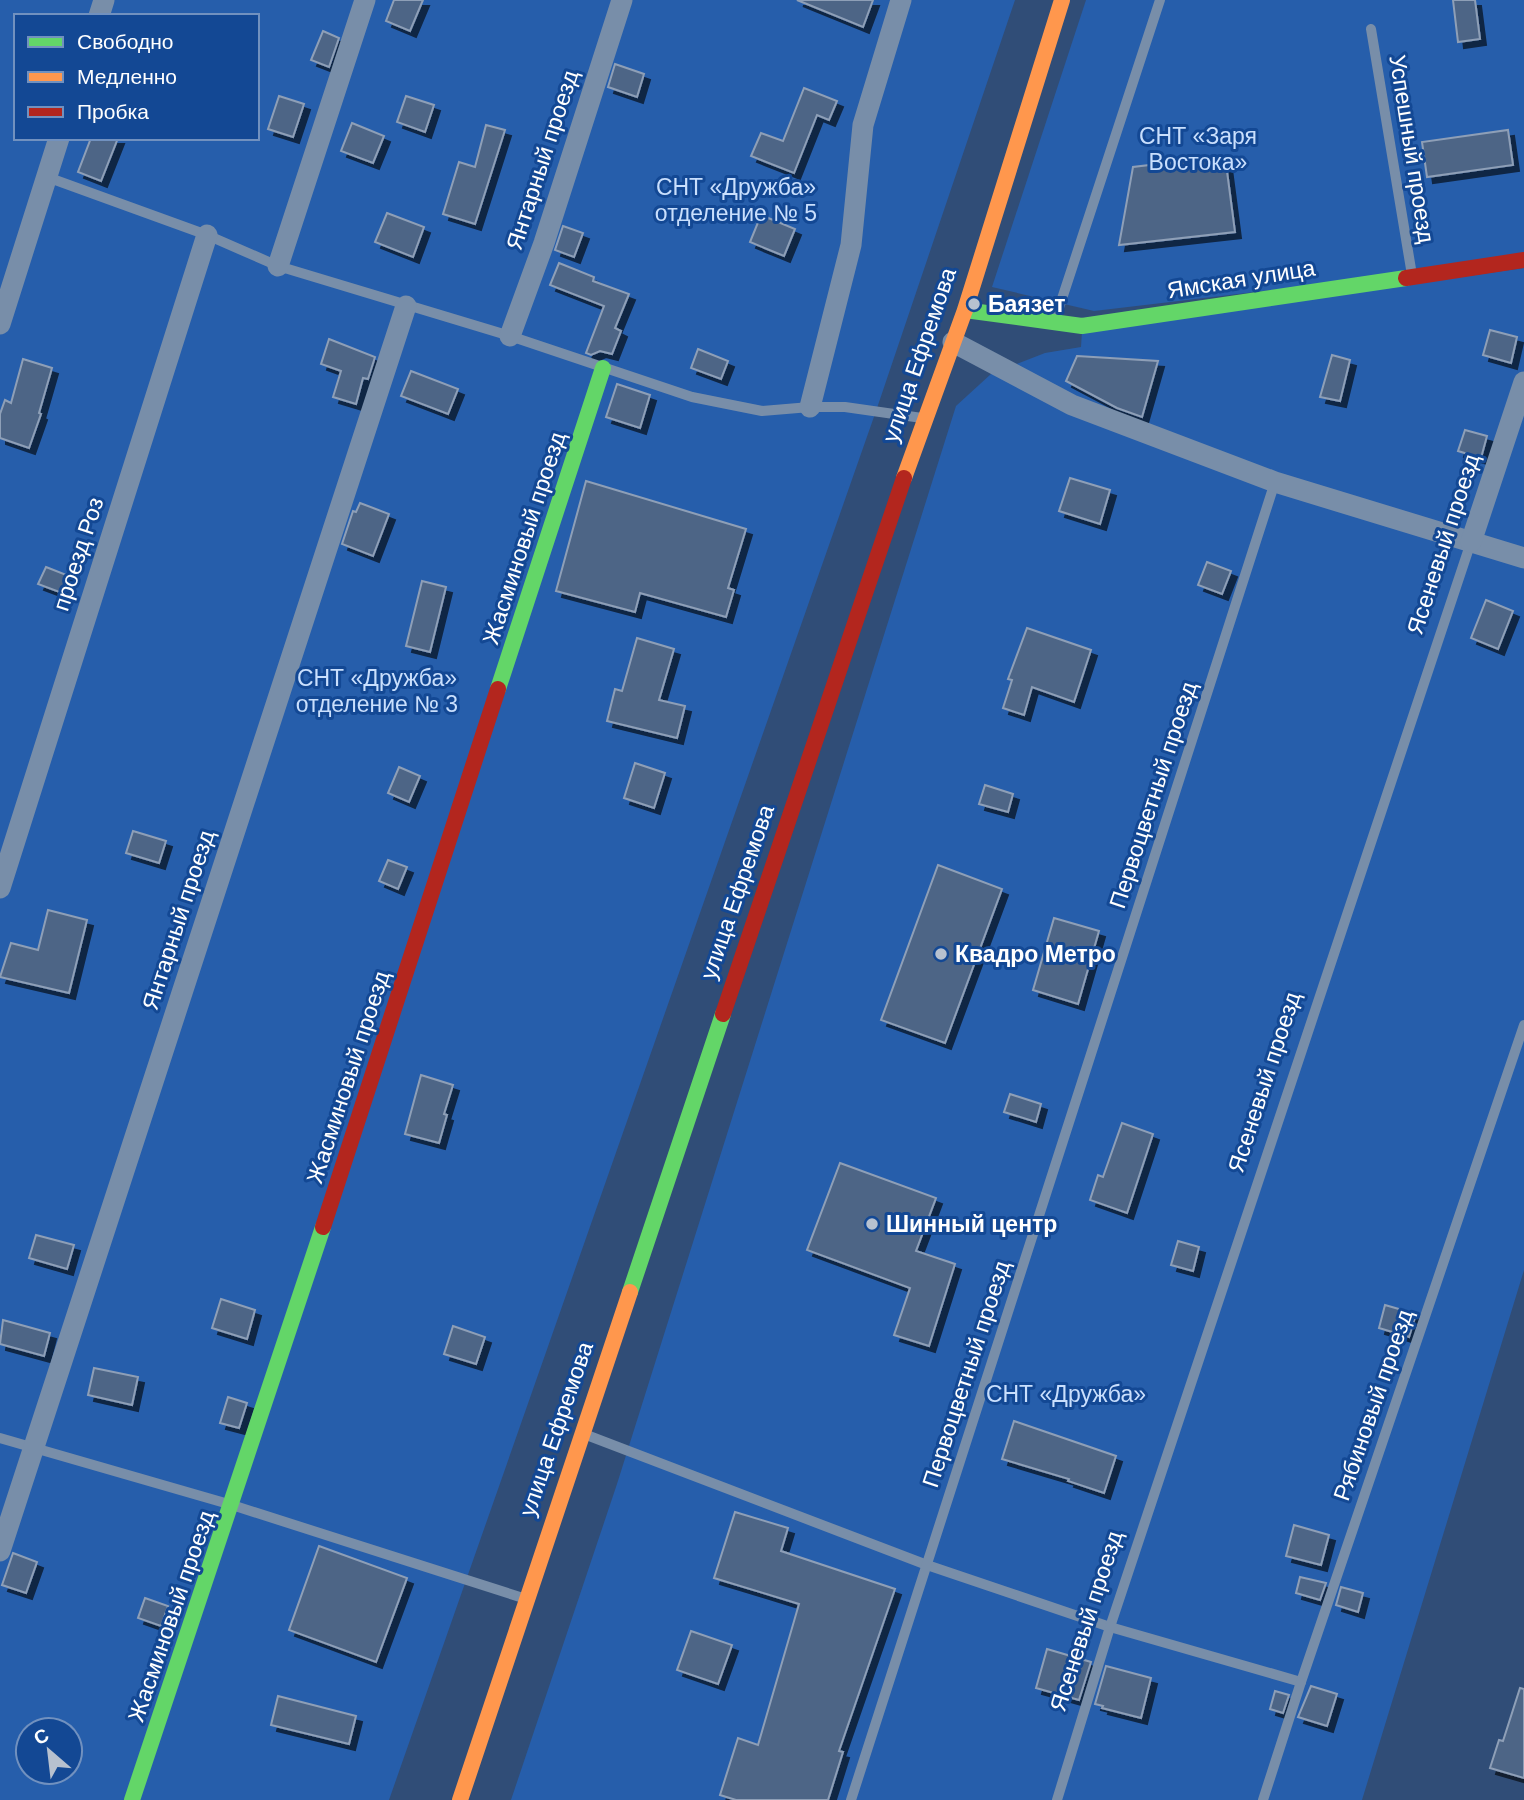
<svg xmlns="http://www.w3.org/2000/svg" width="1524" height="1800" viewBox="0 0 1524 1800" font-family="Arial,sans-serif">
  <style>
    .green { fill: #265eab; fill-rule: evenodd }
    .building { fill: #4d6586; stroke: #8e9fb7; stroke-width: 2; filter: url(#shadow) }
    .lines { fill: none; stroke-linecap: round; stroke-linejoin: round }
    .lane { stroke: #788ea9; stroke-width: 10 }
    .street { stroke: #788ea9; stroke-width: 21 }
    .fast { stroke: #63d668; stroke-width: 16 }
    .slow { stroke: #ff974d; stroke-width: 16 }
    .jam { stroke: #b3261e; stroke-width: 16 }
    .poi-dot { fill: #b7c1cf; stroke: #134894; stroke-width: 2.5 }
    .labels { text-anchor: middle; stroke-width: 6; stroke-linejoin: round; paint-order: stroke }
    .park-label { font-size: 23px; fill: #c9dffd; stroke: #134894 }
    .street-label { font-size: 23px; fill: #fff; stroke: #134894 }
    .poi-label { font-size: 23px; font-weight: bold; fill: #fff; stroke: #134894; text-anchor: start }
  </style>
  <defs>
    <filter id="shadow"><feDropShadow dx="6" dy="6" stdDeviation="0" flood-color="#0009"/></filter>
  </defs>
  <rect width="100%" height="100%" fill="#304d77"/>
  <g class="green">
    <path d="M0,0H1015L876,411L389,1800H0ZM16,16H257V138H16ZM28,1730H70V1772H28Z"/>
    <polygon points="1086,0 1524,0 1524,260 1094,311 992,287"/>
    <polygon points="1524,268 1524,1270 1362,1800 511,1800 617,1484 956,406 991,374 1045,353 1081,347 1082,331"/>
  </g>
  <g class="building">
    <polygon points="394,0 423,0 410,31 386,21"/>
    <polygon points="797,0 873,0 863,27"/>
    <polygon points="1453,0 1475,0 1480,39 1458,42"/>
    <polygon points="323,31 339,38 329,67 311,60"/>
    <polygon points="615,64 644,74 637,97 608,87"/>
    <polygon points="804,88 837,101 829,120 817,115 794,173 751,156 761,133 783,141"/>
    <polygon points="279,96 304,104 293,137 268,129"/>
    <polygon points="406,96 434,105 425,132 397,122"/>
    <polygon points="352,123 384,136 373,163 341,151"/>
    <polygon points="486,125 505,130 475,224 443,214 459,162 475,167"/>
    <polygon points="1508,130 1513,165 1427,177 1422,142"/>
    <polygon points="91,138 118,138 101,181 78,172"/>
    <polygon points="1225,156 1235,232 1119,245 1133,167"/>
    <polygon points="387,213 424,227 413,257 375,242"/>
    <polygon points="761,215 795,229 784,256 750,242"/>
    <polygon points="563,226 583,233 574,257 555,250"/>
    <polygon points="559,263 594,277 593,281 629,294 615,328 621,331 612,354 600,351 591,355 586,353 604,306 550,285"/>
    <polygon points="1490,330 1517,337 1511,363 1483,355"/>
    <polygon points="329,339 375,357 368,379 363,378 356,404 333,397 341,371 321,364"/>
    <polygon points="698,349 728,361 721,379 691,368"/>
    <polygon points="1332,355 1350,360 1340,401 1320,397"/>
    <polygon points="1077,356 1158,361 1142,417 1117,408 1066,381"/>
    <polygon points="23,359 52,368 39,413 41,414 29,448 0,438 0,414 5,400 11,403"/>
    <polygon points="411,371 458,389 448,414 401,396"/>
    <polygon points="617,384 650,395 640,428 606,417"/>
    <polygon points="1465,430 1487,436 1481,458 1458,451"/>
    <polygon points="1070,478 1110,490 1100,524 1059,511"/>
    <polygon points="586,481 746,529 728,588 734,590 726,617 640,593 635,612 556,591"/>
    <polygon points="360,503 389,514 373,556 342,544 353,511 356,512"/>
    <polygon points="1207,562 1231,571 1222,594 1198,585"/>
    <polygon points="46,567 69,576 62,593 38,584"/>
    <polygon points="422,581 446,587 430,652 406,646"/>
    <polygon points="1486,600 1513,611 1498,649 1471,638"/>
    <polygon points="1027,628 1091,650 1074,702 1032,687 1024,715 1003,708 1012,680 1008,679"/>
    <polygon points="637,638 674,649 659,700 685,706 677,738 607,721 615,689 622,691"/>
    <polygon points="635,763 665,773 654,808 624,798"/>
    <polygon points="399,767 420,776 409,802 388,793"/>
    <polygon points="985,785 1013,794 1008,812 979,804"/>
    <polygon points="133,831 166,841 159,863 126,853"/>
    <polygon points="388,860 407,867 398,889 379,881"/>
    <polygon points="938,865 1002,889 945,1043 881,1020"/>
    <polygon points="48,910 87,920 69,993 0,977 11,943 38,950"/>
    <polygon points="1054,918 1099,931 1078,1004 1033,990"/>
    <polygon points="421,1075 453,1085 444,1114 447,1115 439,1143 405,1134"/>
    <polygon points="1010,1094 1041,1104 1036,1122 1004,1112"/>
    <polygon points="1122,1123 1153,1134 1127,1213 1090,1200 1098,1175 1103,1177"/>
    <polygon points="840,1163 936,1198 916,1251 955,1264 929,1346 894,1335 910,1288 807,1250"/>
    <polygon points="36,1235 74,1245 67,1269 29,1258"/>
    <polygon points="1178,1241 1199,1247 1193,1271 1171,1265"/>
    <polygon points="221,1299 255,1310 247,1339 212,1328"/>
    <polygon points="1385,1305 1416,1314 1409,1337 1379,1328"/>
    <polygon points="3,1320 50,1333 44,1356 0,1344"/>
    <polygon points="453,1326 485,1337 476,1364 444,1354"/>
    <polygon points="94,1368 138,1377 132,1405 88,1395"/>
    <polygon points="228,1397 247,1403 239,1428 220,1423"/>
    <polygon points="1014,1421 1116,1456 1104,1493 1068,1481 1069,1479 1002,1459"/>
    <polygon points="735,1512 788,1528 781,1551 895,1589 839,1751 843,1752 828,1800 736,1800 720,1795 738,1738 758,1745 799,1604 714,1578"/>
    <polygon points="1294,1525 1329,1535 1321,1565 1286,1556"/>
    <polygon points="319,1546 407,1578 376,1662 289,1630"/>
    <polygon points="13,1553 37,1562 26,1593 2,1585"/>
    <polygon points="1300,1577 1326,1583 1320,1600 1296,1593"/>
    <polygon points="1341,1587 1363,1593 1358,1612 1336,1605"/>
    <polygon points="145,1598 168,1606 161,1626 138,1618"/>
    <polygon points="691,1631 732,1645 718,1684 677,1670"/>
    <polygon points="1047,1649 1091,1662 1079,1700 1036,1688"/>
    <polygon points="1106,1666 1151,1678 1141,1718 1102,1708 1103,1706 1095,1704"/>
    <polygon points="1311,1686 1337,1694 1327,1726 1298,1717"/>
    <polygon points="1520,1688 1524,1689 1524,1778 1490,1768 1499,1740 1503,1741"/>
    <polygon points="1275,1691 1289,1695 1283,1713 1270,1709"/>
    <polygon points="278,1696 356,1716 349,1744 271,1725"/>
  </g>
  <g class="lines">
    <g class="lane">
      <polyline points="1371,29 1412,275"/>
      <polyline points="47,177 207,235 278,266 510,336 692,397 762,411 810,407 845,407 922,418"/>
      <polyline points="1055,320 1160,0"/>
      <polyline points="584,1434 927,1565 1110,1627 1301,1682"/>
      <polyline points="0,1438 232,1505 523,1598"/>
      <polyline points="851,1800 1275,482"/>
      <polyline points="1057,1800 1110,1627 1471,542"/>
      <polyline points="1263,1800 1301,1682 1524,1025"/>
    </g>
    <g class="street">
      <polyline points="99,16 104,0"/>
      <polyline points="278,266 365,0"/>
      <polyline points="0,324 59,138"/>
      <polyline points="510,336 544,243 622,0"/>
      <polyline points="953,342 1072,405 1275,482 1524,558"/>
      <polyline points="810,407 851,245 863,125 901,0"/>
      <polyline points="1471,542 1524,382"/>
      <polyline points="0,888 207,235"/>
      <polyline points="0,1551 406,306"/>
    </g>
    <g class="fast">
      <polyline points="965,310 1082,326 1406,278"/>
      <polyline points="498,689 603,368"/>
      <polyline points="630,1292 723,1014"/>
      <polyline points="132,1800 323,1227"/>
    </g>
    <g class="slow">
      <polyline points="904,478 965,310 1062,0"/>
      <polyline points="460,1800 630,1292"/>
    </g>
    <g class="jam">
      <polyline points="1406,278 1524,260"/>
      <polyline points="723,1014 904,478"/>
      <polyline points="323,1227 498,689"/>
    </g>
  </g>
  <g class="poi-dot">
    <circle cx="974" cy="304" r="7"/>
    <circle cx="941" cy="954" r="7"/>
    <circle cx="872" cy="1224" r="7"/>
  </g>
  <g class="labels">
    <g class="park-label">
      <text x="1198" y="144">СНТ «Заря<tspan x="1198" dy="26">Востока»</tspan></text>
      <text x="736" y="195">СНТ «Дружба»<tspan x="736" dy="26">отделение № 5</tspan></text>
      <text x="377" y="686">СНТ «Дружба»<tspan x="377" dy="26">отделение № 3</tspan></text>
      <text x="1066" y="1402">СНТ «Дружба»</text>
    </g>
    <g class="street-label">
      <text transform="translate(1412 149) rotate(81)" y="8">Успешный проезд</text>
      <text transform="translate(542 160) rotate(-72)" y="8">Янтарный проезд</text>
      <text transform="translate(1241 279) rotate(-9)" y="8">Ямская улица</text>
      <text transform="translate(919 355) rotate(-71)" y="8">улица Ефремова</text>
      <text transform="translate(524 538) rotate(-72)" y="8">Жасминовый проезд</text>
      <text transform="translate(1443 544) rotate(-72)" y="8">Ясеневый проезд</text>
      <text transform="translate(78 554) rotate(-72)" y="8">проезд Роз</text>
      <text transform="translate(1153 795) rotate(-72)" y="8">Первоцветный проезд</text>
      <text transform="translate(737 892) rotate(-71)" y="8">улица Ефремова</text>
      <text transform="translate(178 920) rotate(-72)" y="8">Янтарный проезд</text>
      <text transform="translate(348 1077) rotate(-72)" y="8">Жасминовый проезд</text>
      <text transform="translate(1264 1082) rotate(-72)" y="8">Ясеневый проезд</text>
      <text transform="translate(966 1374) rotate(-72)" y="8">Первоцветный проезд</text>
      <text transform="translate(1373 1405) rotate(-71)" y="8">Рябиновый проезд</text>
      <text transform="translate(556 1429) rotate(-71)" y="8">улица Ефремова</text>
      <text transform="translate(171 1616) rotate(-71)" y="8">Жасминовый проезд</text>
      <text transform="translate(1086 1621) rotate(-72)" y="8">Ясеневый проезд</text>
    </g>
    <g class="poi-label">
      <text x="988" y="312">Баязет</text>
      <text x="955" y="962">Квадро Метро</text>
      <text x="886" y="1232">Шинный центр</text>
    </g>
  </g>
  <rect x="14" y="14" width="245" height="126" fill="#134894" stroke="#7191bf" stroke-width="2"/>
  <rect x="28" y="37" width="35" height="10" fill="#63d668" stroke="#7191bf" stroke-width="2"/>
  <text x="77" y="49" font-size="21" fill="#ffffff">Свободно</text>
  <rect x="28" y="72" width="35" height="10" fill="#ff974d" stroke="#7191bf" stroke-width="2"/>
  <text x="77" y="84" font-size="21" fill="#ffffff">Медленно</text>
  <rect x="28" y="107" width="35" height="10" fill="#b3261e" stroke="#7191bf" stroke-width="2"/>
  <text x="77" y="119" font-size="21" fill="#ffffff">Пробка</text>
  <g transform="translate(49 1751) rotate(332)"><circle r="33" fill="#134894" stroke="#7191bf" stroke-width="2"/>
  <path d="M0-5L12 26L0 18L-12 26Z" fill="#b7c1cf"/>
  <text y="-10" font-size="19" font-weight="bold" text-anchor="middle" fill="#ffffff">С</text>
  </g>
</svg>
